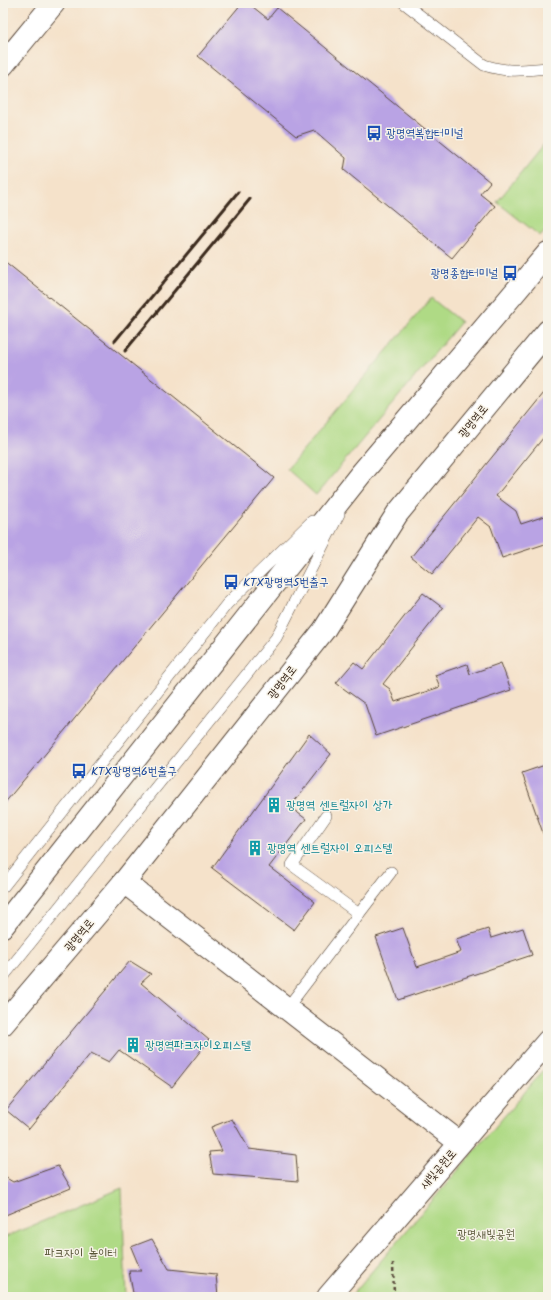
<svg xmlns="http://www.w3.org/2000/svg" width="551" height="1300" viewBox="0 0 551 1300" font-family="Kalam,'Poor Story',sans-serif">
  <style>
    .green { fill: #afda85; stroke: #758252 }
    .building { fill: #b9a3e4 }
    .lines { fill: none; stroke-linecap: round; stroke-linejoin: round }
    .service-casing { stroke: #574638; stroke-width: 12 }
    .tertiary-casing { stroke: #574638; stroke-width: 24 }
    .path { stroke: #574638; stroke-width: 2.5; stroke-dasharray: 3 3; stroke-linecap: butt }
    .service { stroke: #fff; stroke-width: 11 }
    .tertiary { stroke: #fff; stroke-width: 22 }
    .rail { stroke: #3b2a1e; stroke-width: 3 }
    .labels { text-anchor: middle; stroke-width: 3; stroke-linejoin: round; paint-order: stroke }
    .transit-label { font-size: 12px; fill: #164399; stroke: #f7f3e8; text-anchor: start }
    .street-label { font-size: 12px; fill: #3b2a1e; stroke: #f7f3e8 }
    .culture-label { font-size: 12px; fill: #0d838f; stroke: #f7f3e8; text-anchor: start }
    .park-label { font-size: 12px; fill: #585638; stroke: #f7f3e8 }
  </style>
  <rect width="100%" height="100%" fill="#f7f3e8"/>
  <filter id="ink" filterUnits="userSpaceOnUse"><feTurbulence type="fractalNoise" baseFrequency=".025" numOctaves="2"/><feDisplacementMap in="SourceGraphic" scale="8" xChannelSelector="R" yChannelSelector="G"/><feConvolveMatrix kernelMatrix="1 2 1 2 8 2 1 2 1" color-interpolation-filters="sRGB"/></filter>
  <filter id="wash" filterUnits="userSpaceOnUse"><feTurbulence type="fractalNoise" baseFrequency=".012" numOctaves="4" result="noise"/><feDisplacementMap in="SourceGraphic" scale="16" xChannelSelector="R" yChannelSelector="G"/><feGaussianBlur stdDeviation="0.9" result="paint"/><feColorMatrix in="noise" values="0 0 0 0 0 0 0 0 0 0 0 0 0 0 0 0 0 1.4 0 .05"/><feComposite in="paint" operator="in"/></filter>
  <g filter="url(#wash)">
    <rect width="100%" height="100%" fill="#f5e2ca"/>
    <g class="green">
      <polygon points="548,139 548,227 540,236 497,202"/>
      <polygon points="431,298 461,322 316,495 287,469"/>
      <polygon points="548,1065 548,1297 350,1297"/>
      <polygon points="122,1188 126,1297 4,1297 3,1238"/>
    </g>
    <g id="blocks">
      <g class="building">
        <polygon points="242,3 248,3 268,19 277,8 490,182 480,194 495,206 452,258 344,170 346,158 314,130 296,136 198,56"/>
        <polygon points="3,260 274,478 3,805"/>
        <polygon points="548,388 548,432 496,496 516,511 521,524 548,515 548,543 502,558 491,527 478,517 432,574 411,557"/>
        <polygon points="423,593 443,608 383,684 390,689 395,702 440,687 435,675 467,664 470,674 501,663 511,690 376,736 365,704 336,683 354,662 363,669"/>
        <polygon points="309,734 331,754 290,807 306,819 269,867 315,902 294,930 212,868"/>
        <polygon points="548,764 548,834 544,836 522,773"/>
        <polygon points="403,928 417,967 461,952 456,939 488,929 491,938 523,928 532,955 398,1000 376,937"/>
        <polygon points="130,961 151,974 141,983 209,1040 172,1087 119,1050 109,1062 91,1053 29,1129 6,1110"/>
        <polygon points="232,1119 249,1149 296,1155 298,1181 213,1174 209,1152 222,1151 211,1127"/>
        <polygon points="58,1166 71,1188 3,1216 3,1176 13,1182"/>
        <polygon points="152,1239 169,1269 216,1274 218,1297 177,1297 133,1293 129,1271 141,1271 131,1247"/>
      </g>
    </g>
  </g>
  <g filter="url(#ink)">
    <use href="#blocks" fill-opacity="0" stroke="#574638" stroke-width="1"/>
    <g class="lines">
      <defs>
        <g id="service">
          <path d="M404,3L484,65C508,73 524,70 548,68"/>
          <polyline points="326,816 292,865 359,914"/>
          <polyline points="3,887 227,604 312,521"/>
          <polyline points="3,977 276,638 339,514"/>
          <polyline points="287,1008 391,872"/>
        </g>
        <g id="tertiary">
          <polyline points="3,65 54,3"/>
          <polyline points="124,882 460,1143"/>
          <polyline points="3,926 360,475 548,253"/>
          <polyline points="3,1024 124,882 324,630 397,514 548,331"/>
          <polyline points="328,1297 548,1041"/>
        </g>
      </defs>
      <use href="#service" class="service-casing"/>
      <use href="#tertiary" class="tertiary-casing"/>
      <polyline class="path" points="393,1263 394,1297"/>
      <use href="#service" class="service"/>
      <use href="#tertiary" class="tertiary"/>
      <g class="rail">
        <polyline points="115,341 238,192"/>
        <polyline points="125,351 250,199"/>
      </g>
    </g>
  </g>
  <defs>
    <symbol id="bus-bare" viewBox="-9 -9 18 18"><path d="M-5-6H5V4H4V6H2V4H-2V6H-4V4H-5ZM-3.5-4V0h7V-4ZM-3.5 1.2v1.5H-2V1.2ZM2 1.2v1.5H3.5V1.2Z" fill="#1a4fb4" stroke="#f7f3e8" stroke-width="2.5" paint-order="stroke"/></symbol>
    <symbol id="building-bare" viewBox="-9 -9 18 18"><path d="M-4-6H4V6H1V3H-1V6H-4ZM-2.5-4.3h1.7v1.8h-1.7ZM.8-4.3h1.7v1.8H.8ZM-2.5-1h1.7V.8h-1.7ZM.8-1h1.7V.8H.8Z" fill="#0f9aa8" stroke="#f7f3e8" stroke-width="2.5" paint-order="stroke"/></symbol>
  </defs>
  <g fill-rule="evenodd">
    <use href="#bus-bare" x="363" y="122" width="22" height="22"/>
    <use href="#bus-bare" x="499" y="262" width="22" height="22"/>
    <use href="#bus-bare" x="220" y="571" width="22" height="22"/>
    <use href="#bus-bare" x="68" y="760" width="22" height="22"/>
    <use href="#building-bare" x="263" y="794" width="22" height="22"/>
    <use href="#building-bare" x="244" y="837" width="22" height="22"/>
    <use href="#building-bare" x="122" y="1034" width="22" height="22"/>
  </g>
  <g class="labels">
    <g class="transit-label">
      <text x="386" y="137">광명역복합터미널</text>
      <text x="498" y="277" text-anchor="end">광명종합터미널</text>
      <text x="243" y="586">KTX광명역5번출구</text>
      <text x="91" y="775">KTX광명역6번출구</text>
    </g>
    <g class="street-label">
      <text transform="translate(473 421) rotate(-51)" y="4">광명역로</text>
      <text transform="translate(282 682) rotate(-52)" y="4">광명역로</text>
      <text transform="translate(79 935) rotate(-50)" y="4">광명역로</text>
      <text transform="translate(438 1169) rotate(-49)" y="4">새빛공원로</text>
    </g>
    <g class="culture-label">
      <text x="286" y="809">광명역 센트럴자이 상가</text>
      <text x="267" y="852">광명역 센트럴자이 오피스텔</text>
      <text x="145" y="1049">광명역파크자이오피스텔</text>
    </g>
    <g class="park-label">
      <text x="486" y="1238">광명새빛공원</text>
      <text x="81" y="1257">파크자이 놀이터</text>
    </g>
  </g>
  <rect width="551" height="1300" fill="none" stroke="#f7f3e8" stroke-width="16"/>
</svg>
